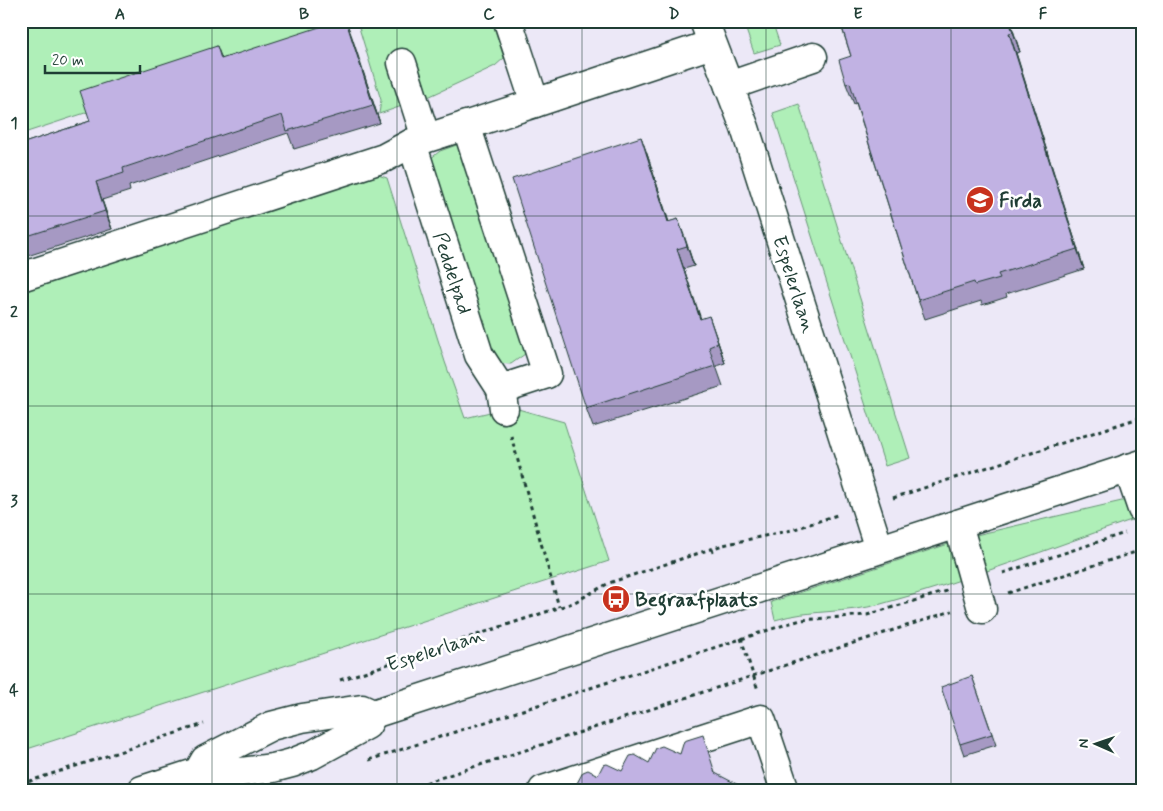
<svg xmlns="http://www.w3.org/2000/svg" width="1163" height="811" viewBox="0 0 1163 811" font-family="Mynerve,sans-serif">
  <style>
    .green { fill: #afefb8; stroke: #679676 }
    .lines { fill: none; stroke-linecap: round; stroke-linejoin: round }
    .minor-casing { stroke: #1f3d34; stroke-width: 31 }
    .major-casing { stroke: #1f3d34; stroke-width: 31 }
    .path { stroke: #1f3d34; stroke-width: 3; stroke-dasharray: 4 4; stroke-linecap: butt }
    .minor { stroke: #fff; stroke-width: 28 }
    .major { stroke: #fff; stroke-width: 28 }
    .wall { fill: #a699c3; stroke: #1f3d34 }
    .shaded-wall { fill: #877d9f; stroke: #1f3d34 }
    .building { fill: #c1b2e3; stroke: #1f3d34 }
    .grid { fill: none; stroke: #1f3d34; stroke-width: 1; stroke-opacity: 0.55 }
    .labels { text-anchor: middle; stroke-width: 5; stroke-linejoin: round; paint-order: stroke }
    .poi-label { font-size: 20px; font-weight: bold; fill: #1f3d34; stroke: #fff; text-anchor: start }
    .street-label { font-size: 20px; fill: #1f3d34; stroke: #fff }
    .neatline { fill: none; stroke: #1f3d34; stroke-width: 2 }
    .grid-label { font-size: 16px; text-anchor: middle; font-weight: bold; fill: #1f3d34 }
  </style>
  <rect width="100%" height="100%" fill="#ece8f7"/>
  <filter id="ink" filterUnits="userSpaceOnUse"><feTurbulence type="fractalNoise" baseFrequency=".02" numOctaves="2"/><feDisplacementMap in="SourceGraphic" scale="10" xChannelSelector="R" yChannelSelector="G"/><feConvolveMatrix kernelMatrix="1 2 1 2 8 2 1 2 1" color-interpolation-filters="sRGB"/></filter>
  <g filter="url(#ink)">
    <g class="green">
      <polygon points="21,21 354,21 210,72 21,134"/>
      <polygon points="357,21 492,21 504,58 495,66 428,97 379,114 381,100"/>
      <polygon points="743,21 772,21 780,45 754,53"/>
      <polygon points="799,104 910,458 885,466 773,113"/>
      <polygon points="462,143 526,338 525,354 511,364 495,363 430,159 440,151"/>
      <polygon points="369,172 387,178 445,362 465,418 511,407 564,422 609,561 21,751 21,289"/>
      <path d="M1126,500L1134,519C1050,548 966,581 881,604C846,614 810,609 775,620L771,602L976,535Z"/>
    </g>
    <g class="lines">
      <defs>
        <g id="minor">
          <polyline points="704,21 745,128 879,549"/>
          <polyline points="402,63 426,138"/>
          <polyline points="729,86 813,57"/>
          <polyline points="535,103 712,44"/>
          <polyline points="466,125 547,374 501,389"/>
          <polyline points="21,277 384,158 412,143"/>
          <polyline points="504,409 501,389 479,355 412,143 535,103 508,21"/>
          <polyline points="1128,468 1142,509"/>
          <polyline points="958,524 982,609"/>
          <polyline points="543,790 761,719 785,790"/>
        </g>
        <g id="major">
          <polyline points="198,772 209,776 273,768 292,763 312,755 367,725 373,714"/>
          <polyline points="142,790 198,772 205,760 271,726 302,718 362,709 373,714 1142,464"/>
        </g>
      </defs>
      <use href="#minor" class="minor-casing"/>
      <use href="#major" class="major-casing"/>
      <g class="path">
        <polyline points="511,436 559,607"/>
        <polyline points="893,498 1142,417"/>
        <polyline points="712,549 714,556"/>
        <polyline points="1003,573 1125,533"/>
        <polyline points="1008,593 1142,550"/>
        <polyline points="741,638 758,690"/>
        <polyline points="340,680 573,603 609,583 723,545 792,530 837,515"/>
        <polyline points="369,760 787,624 801,620 867,615 947,591"/>
        <polyline points="21,784 204,724"/>
        <polyline points="403,790 952,611"/>
      </g>
      <use href="#minor" class="minor"/>
      <use href="#major" class="major"/>
    </g>
    <g class="wall">
      <polygon points="346,21 380,123 294,149 288,133 129,186 130,191 102,200 112,229 21,258 21,144 90,121 217,46 222,59"/>
      <polygon points="830,21 1010,21 1020,52 1016,53 1084,269 1006,294 1007,297 982,305 981,301 925,319 918,300 856,103 854,104 846,84 851,56 841,25 832,28"/>
      <polygon points="641,137 648,157 669,222 678,219 694,266 684,269 701,319 716,336 725,363 716,366 723,386 593,427 586,408"/>
      <polygon points="972,676 996,745 964,755 960,744"/>
    </g>
    <g class="shaded-wall">
      <polygon points="346,21 352,37 380,123 373,105"/>
      <polygon points="1009,21 1012,27 1020,52 1013,32"/>
      <polygon points="1009,33 1016,53 1084,269 1077,249"/>
      <polygon points="641,137 648,157 675,242 668,222"/>
      <polygon points="96,182 102,200 112,229 105,211"/>
      <polygon points="678,219 685,238 694,266 687,246"/>
      <polygon points="677,249 684,269 707,339 700,319"/>
      <polygon points="709,316 716,336 725,363 718,343"/>
    </g>
    <g class="building">
      <polygon points="338,21 346,21 373,105 287,131 282,115 123,168 124,173 96,182 105,211 21,238 21,144 90,121 80,91 217,46 221,59"/>
      <polygon points="840,21 1009,21 1013,32 1009,33 1077,249 998,274 1000,278 975,285 974,282 918,300 850,83 846,84 839,60 851,56"/>
      <polygon points="641,137 668,222 678,219 687,246 677,249 700,319 709,316 718,343 709,347 715,366 586,408 512,179"/>
      <polygon points="972,676 992,734 960,744 941,687"/>
      <polygon points="703,735 715,773 748,790 563,790 576,785 583,772 588,770 598,775 603,765 607,764 622,771 630,756 635,755 649,763 656,748 662,746 680,754 684,741"/>
    </g>
  </g>
  <path class="grid" d="M212,21V790M397,21V790M582,21V790M766,21V790M951,21V790M21,216H1142M21,406H1142M21,594H1142"/>
  <defs>
    <symbol id="university-disc" viewBox="-11 -11 22 22"><circle r="9.5" fill="#c8321e" stroke="#fff"/><path d="M0-5L7-2L0 1L-7-2ZM-4 1L0 2.5L4 1V4Q0 6-4 4Z" fill="#fff"/></symbol>
    <symbol id="bus-disc" viewBox="-11 -11 22 22"><circle r="9.5" fill="#c8321e" stroke="#fff"/><path d="M-5-6H5V4H4V6H2V4H-2V6H-4V4H-5ZM-3.5-4V0h7V-4ZM-3.5 1.2v1.5H-2V1.2ZM2 1.2v1.5H3.5V1.2Z" fill="#fff"/></symbol>
  </defs>
  <g fill-rule="evenodd">
    <use href="#university-disc" x="964" y="184" width="32" height="32"/>
    <use href="#bus-disc" x="600" y="583" width="32" height="32"/>
  </g>
  <g class="labels">
    <g class="poi-label">
      <text x="999" y="207">Firda</text>
      <text x="635" y="606">Begraafplaats</text>
    </g>
    <g class="street-label">
      <text transform="translate(453 273) rotate(72)" y="7">Peddelpad</text>
      <text transform="translate(795 284) rotate(72)" y="7">Espelerlaan</text>
      <text transform="translate(435 649) rotate(-18)" y="7">Espelerlaan</text>
    </g>
  </g>
  <rect width="1163" height="811" fill="none" stroke="#fff" stroke-width="55"/>
  <g transform="translate(1096 744) rotate(272)" stroke="#ffffff" stroke-width="4" paint-order="stroke">
  <path d="M0-4L9 19L0 12L-9 19Z" fill="#1f3d34"/>
  <text y="-8" font-size="14" font-weight="bold" text-anchor="middle" fill="#1f3d34">N</text>
  </g>
  <path d="M45 65v8h95v-8" fill="none" stroke="#1f3d34" stroke-width="2.5"/>
  <text x="52" y="65" font-size="15" fill="#1f3d34" stroke="#ffffff" stroke-width="4" paint-order="stroke">20 m</text>
  <rect x="28" y="28" width="1108" height="756" class="neatline"/>
  <g class="grid-label">
    <text x="120" y="19">A</text>
    <text x="304" y="19">B</text>
    <text x="489" y="19">C</text>
    <text x="674" y="19">D</text>
    <text x="858" y="19">E</text>
    <text x="1043" y="19">F</text>
    <text x="14" y="128">1</text>
    <text x="14" y="317">2</text>
    <text x="14" y="506">3</text>
    <text x="14" y="695">4</text>
  </g>
</svg>
